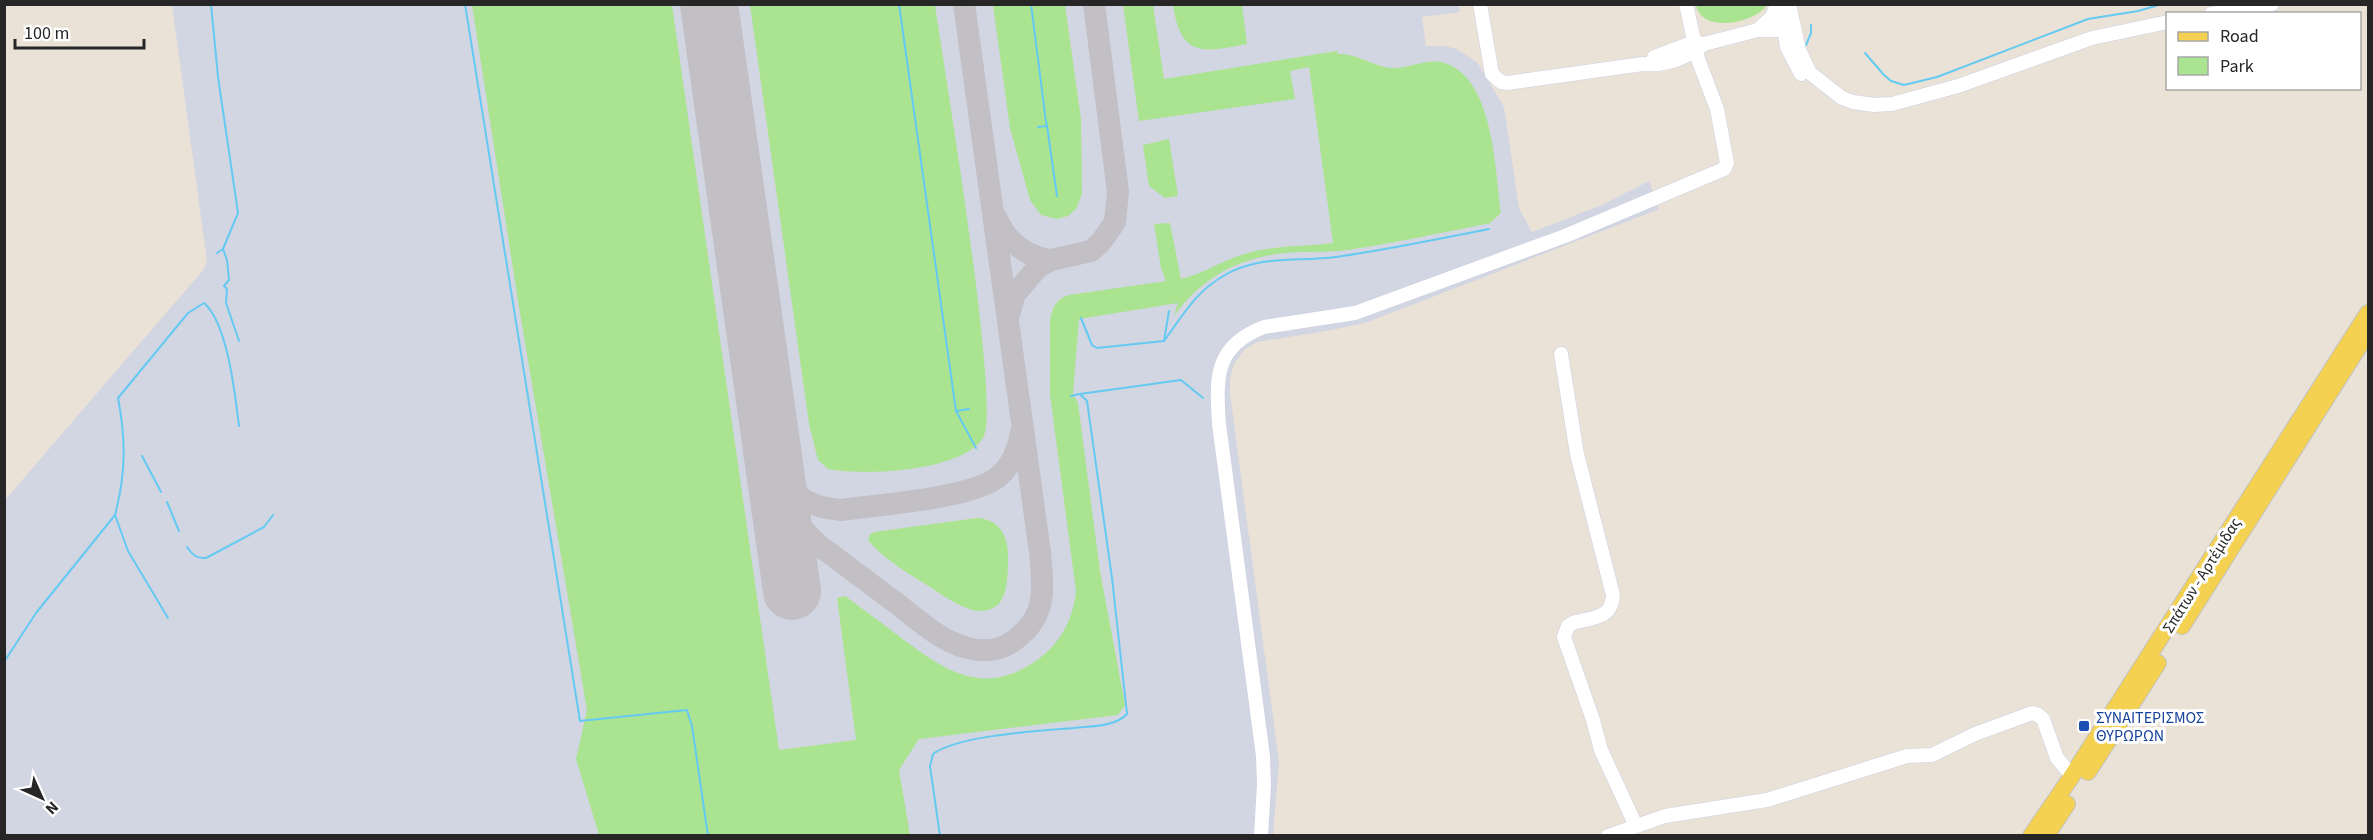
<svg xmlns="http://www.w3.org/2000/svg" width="2373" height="840" viewBox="0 0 2373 840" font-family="'Source Sans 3',sans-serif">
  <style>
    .airport { fill: #d2d5e2 }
    .green { fill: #abe490 }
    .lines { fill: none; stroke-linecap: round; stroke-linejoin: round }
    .stream { stroke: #64caf2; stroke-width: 2 }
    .taxiway { stroke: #c2c0c4; stroke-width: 22 }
    .runway { stroke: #c2c0c4; stroke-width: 58 }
    .minor-casing { stroke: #ccd0e1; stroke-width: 15 }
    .major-casing { stroke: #c2c2c2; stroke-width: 18 }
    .minor { stroke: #fff; stroke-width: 14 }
    .major { stroke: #f4d151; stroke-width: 16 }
    .transit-dot { fill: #1a4fb4; stroke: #fff; stroke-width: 2 }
    .labels { text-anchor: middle; stroke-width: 6; stroke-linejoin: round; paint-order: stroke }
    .street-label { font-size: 16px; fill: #262626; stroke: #fff }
    .transit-label { font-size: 16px; fill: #164399; stroke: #fff; text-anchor: start }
  </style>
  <rect width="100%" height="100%" fill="#eae2d7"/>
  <polygon class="airport" points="172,5 1458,5 1460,12 1422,17 1426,46 1445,46 1456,49 1477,62 1504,107 1519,208 1532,232 1602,205 1649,181 1659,209 1368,322 1332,330 1257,342 1244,350 1234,364 1230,379 1230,394 1279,762 1273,835 5,836 5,500 204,269 207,261"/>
  <g class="green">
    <path d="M472,5H672L779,750L856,740L837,598L845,596C865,611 885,625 904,640C947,672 985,697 1037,660C1060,644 1073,620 1076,591L1050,395V320C1052,308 1057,298 1069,295L1166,281L1161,268L1154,224L1170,223L1181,279C1202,274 1220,262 1241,255C1271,245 1303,247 1333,243L1309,67L1290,71L1295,99L1139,121L1123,5H1153L1164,79L1337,51L1338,54C1357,53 1372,66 1391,68C1408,69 1425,59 1441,62C1494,74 1495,170 1501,213L1490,223C1445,232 1400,242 1354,249C1336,252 1318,252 1299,252C1247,254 1205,273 1174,316L1178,303L1079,319L1073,394L1078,403L1100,571L1125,705L1118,715L919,739L899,770L910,835H599L576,759L587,710L519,307Z"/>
    <path d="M750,5H935C943,62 1002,409 983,438C961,472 864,476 828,469L818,460L809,424Z"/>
    <polygon points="993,5 1065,5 1081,119 1082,194 1076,209 1068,216 1057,219 1041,215 1030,200 1010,128"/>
    <path d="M1173,5H1242L1247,44C1204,52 1181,59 1173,5Z"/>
    <path d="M1765,5V8C1749,24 1702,33 1696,5Z"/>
    <polygon points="1169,139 1178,196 1165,198 1149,186 1143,145"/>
    <path d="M977,518C1005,520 1009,542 1008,565C1007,585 1007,610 981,611C966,612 939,593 927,585C910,575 879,555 868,540L870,534L874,532Z"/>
  </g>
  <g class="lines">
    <g class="stream">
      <polyline points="211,4 218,77 238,213 223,249 227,260 229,280 224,286 227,289 226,303 239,341"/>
      <polyline points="465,4 580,721 687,710 692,726 708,836"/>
      <polyline points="899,4 956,411 976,448"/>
      <polyline points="1031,4 1045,114"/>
      <polyline points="1806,45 1811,33 1811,25"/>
      <polyline points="1865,53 1884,75 1891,81 1904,85 1937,77 2088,19 2138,11 2162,4"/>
      <polyline points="1047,126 1057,196"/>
      <polyline points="1038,127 1047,126 1045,116"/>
      <polyline points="217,253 223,249"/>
      <polyline points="1081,318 1092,345 1097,348 1164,341 1169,311"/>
      <path d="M1164,341C1184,314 1195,292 1225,275C1259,255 1298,262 1336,257C1387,250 1438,239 1489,229"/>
      <polyline points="1080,394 1181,380 1203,398"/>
      <polyline points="956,411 969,409"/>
      <polyline points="142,456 161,492"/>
      <polyline points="167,502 179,531"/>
      <path d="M115,515C126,473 126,440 118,398L188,313L204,303C228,324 235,395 239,426"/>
      <path d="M187,547C192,554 196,559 206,558L264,527L273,515"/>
      <polyline points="4,662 36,613 115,515 128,551 168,618"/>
      <path d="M940,836L930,766L933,754C959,735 1039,731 1074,728C1091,726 1115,727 1127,714L1112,578L1087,401L1080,394L1071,396"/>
    </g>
    <g class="taxiway">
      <path d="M996,217C1006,241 1025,256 1051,260"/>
      <polyline points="1009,315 1015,294 1038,267 1051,260 1091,251 1101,242 1115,222 1118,192 1094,4"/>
      <path d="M774,463C782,500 792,522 821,547C846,565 870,584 895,602C918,620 940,641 968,648C985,653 1003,650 1016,639C1048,615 1043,588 1040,552L964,4"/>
      <path d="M781,477C794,499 816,508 841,510C877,505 973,498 998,477C1012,466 1018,449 1021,433"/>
    </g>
    <polyline class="runway" points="709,4 792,591"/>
    <defs>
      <g id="minor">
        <path d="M1480,4L1492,74L1501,82L1507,83L1643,64C1664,66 1688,58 1704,44"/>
        <polyline points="1789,4 1799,50 1810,73 1842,98 1853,102 1874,105 1892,104 1958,86 2092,38 2168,22"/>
        <polyline points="2211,14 2272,4"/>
        <polyline points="1782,15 1787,47 1801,74"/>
        <polyline points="1758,30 1772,17 1777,4"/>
        <polyline points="1654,57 1694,42 1704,44 1758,30 1792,30"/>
        <path d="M1561,354L1577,454L1613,595C1612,620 1591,617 1573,623L1568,626L1564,637L1593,720L1601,750L1636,826"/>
        <path d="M1261,836L1264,784L1263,756L1219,424C1216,378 1214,346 1264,327L1355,313L1565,236L1724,169L1727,163L1717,109L1698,59L1686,4"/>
        <polyline points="1608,836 1665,816 1767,800 1907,756 1932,755 1975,734 2032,713 2038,715 2043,719 2057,758 2072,776"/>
      </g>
      <g id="major">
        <polyline points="2182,626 2368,332"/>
        <polyline points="2088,772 2158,663"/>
        <polyline points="2031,836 2072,776 2368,313"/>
        <polyline points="2046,836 2067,804"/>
      </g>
    </defs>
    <use href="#minor" class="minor-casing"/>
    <use href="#major" class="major-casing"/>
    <use href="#minor" class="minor"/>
    <use href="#major" class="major"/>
  </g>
  <rect class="transit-dot" x="2078" y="720" width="12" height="12" rx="3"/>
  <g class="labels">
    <g class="street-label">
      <text transform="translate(2201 575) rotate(-58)" y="6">Σπάτων - Αρτέμιδας</text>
    </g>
    <g class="transit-label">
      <text x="2096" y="723">ΣΥΝΑΙΤΕΡΙΣΜΟΣ<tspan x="2096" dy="18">ΘΥΡΩΡΩΝ</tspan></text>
    </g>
  </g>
  <rect width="2373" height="840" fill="none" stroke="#262626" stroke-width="12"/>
  <rect x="2166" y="12" width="195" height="78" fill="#ffffff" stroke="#a8a8a8" stroke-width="1.5"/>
  <rect x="2178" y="32" width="30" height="9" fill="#f4d151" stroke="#a8a8a8" stroke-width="1.5"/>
  <text x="2220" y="42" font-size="18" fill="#262626">Road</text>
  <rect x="2178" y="57" width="30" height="18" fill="#abe490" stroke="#a8a8a8" stroke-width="1.5"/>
  <text x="2220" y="72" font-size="18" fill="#262626">Park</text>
  <g transform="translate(42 798) rotate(135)" stroke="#ffffff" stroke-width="4.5" paint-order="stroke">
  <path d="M0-4.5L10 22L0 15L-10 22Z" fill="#262626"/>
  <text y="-9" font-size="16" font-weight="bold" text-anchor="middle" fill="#262626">N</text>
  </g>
  <path d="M15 39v9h129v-9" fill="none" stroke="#262626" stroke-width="3"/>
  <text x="24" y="39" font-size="18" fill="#262626" stroke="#ffffff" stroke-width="4.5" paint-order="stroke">100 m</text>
</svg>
